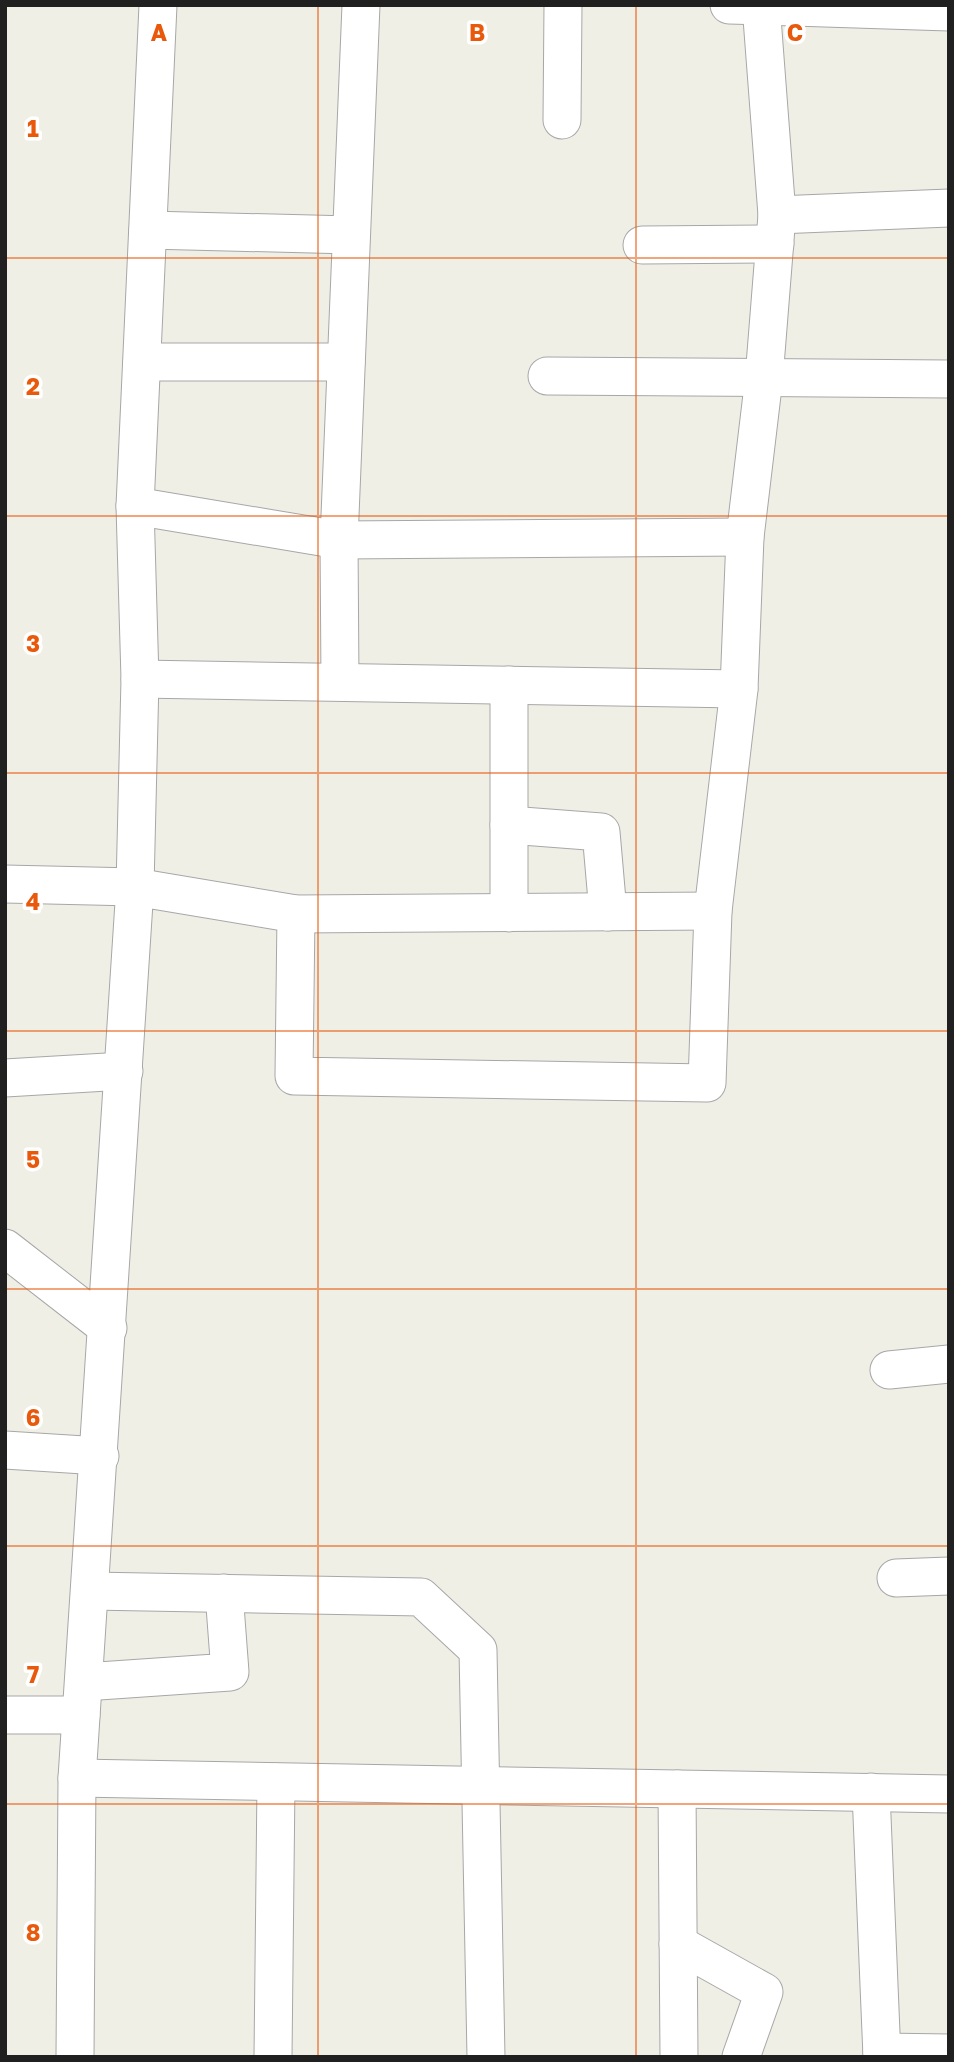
<svg xmlns="http://www.w3.org/2000/svg" width="954" height="2062" viewBox="0 0 954 2062" font-family="'Golos Text',sans-serif">
  <style>
    .lines { fill: none; stroke-linecap: round; stroke-linejoin: round }
    .minor-casing { stroke: #a7a7a7; stroke-width: 39 }
    .minor { stroke: #fff; stroke-width: 37 }
    .grid { fill: none; stroke: #e8590c; stroke-width: 2; stroke-opacity: 0.55 }
    .grid-label { font-size: 23px; text-anchor: middle; font-weight: bold; fill: #e8590c; stroke: #fff; stroke-width: 7; stroke-linejoin: round; paint-order: stroke }
  </style>
  <rect width="100%" height="100%" fill="#f0efe6"/>
  <g class="lines">
    <defs>
      <g id="minor">
        <polyline points="729,5 949,12"/>
        <polyline points="562,120 563,5"/>
        <polyline points="777,215 949,208"/>
        <polyline points="148,230 351,235"/>
        <polyline points="642,245 775,244"/>
        <polyline points="142,362 346,362"/>
        <polyline points="547,376 949,379"/>
        <polyline points="135,506 339,540 745,537"/>
        <polyline points="140,679 739,689"/>
        <polyline points="340,682 339,540 361,5"/>
        <polyline points="509,685 509,913"/>
        <polyline points="509,825 601,832 608,912"/>
        <polyline points="5,884 135,887 140,679 135,506 158,5"/>
        <polyline points="296,914 294,1076 707,1083 713,911 739,689 745,537 764,378 777,215 761,5"/>
        <polyline points="5,1078 124,1071"/>
        <polyline points="5,1248 108,1328"/>
        <polyline points="889,1370 949,1364"/>
        <polyline points="5,1450 100,1456"/>
        <polyline points="896,1578 949,1576"/>
        <polyline points="90,1591 421,1597 478,1650 486,2057"/>
        <polyline points="84,1682 230,1672 224,1593"/>
        <polyline points="5,1715 81,1715"/>
        <polyline points="77,1778 949,1794"/>
        <polyline points="677,1789 679,2057"/>
        <polyline points="871,1792 882,2057"/>
        <polyline points="678,1944 764,1992 741,2057"/>
        <polyline points="882,2052 949,2053"/>
        <polyline points="75,2057 77,1778 135,887 296,914 713,911"/>
        <polyline points="273,2057 276,1782"/>
      </g>
    </defs>
    <use href="#minor" class="minor-casing"/>
    <use href="#minor" class="minor"/>
  </g>
  <path class="grid" d="M318,5V2057M636,5V2057M5,258H949M5,516H949M5,773H949M5,1031H949M5,1289H949M5,1546H949M5,1804H949"/>
  <g class="grid-label">
    <text x="159" y="41">A</text>
    <text x="477" y="41">B</text>
    <text x="795" y="41">C</text>
    <text x="33" y="137">1</text>
    <text x="33" y="395">2</text>
    <text x="33" y="652">3</text>
    <text x="33" y="910">4</text>
    <text x="33" y="1168">5</text>
    <text x="33" y="1426">6</text>
    <text x="33" y="1683">7</text>
    <text x="33" y="1941">8</text>
  </g>
  <rect width="954" height="2062" fill="none" stroke="#202020" stroke-width="14"/>
</svg>
